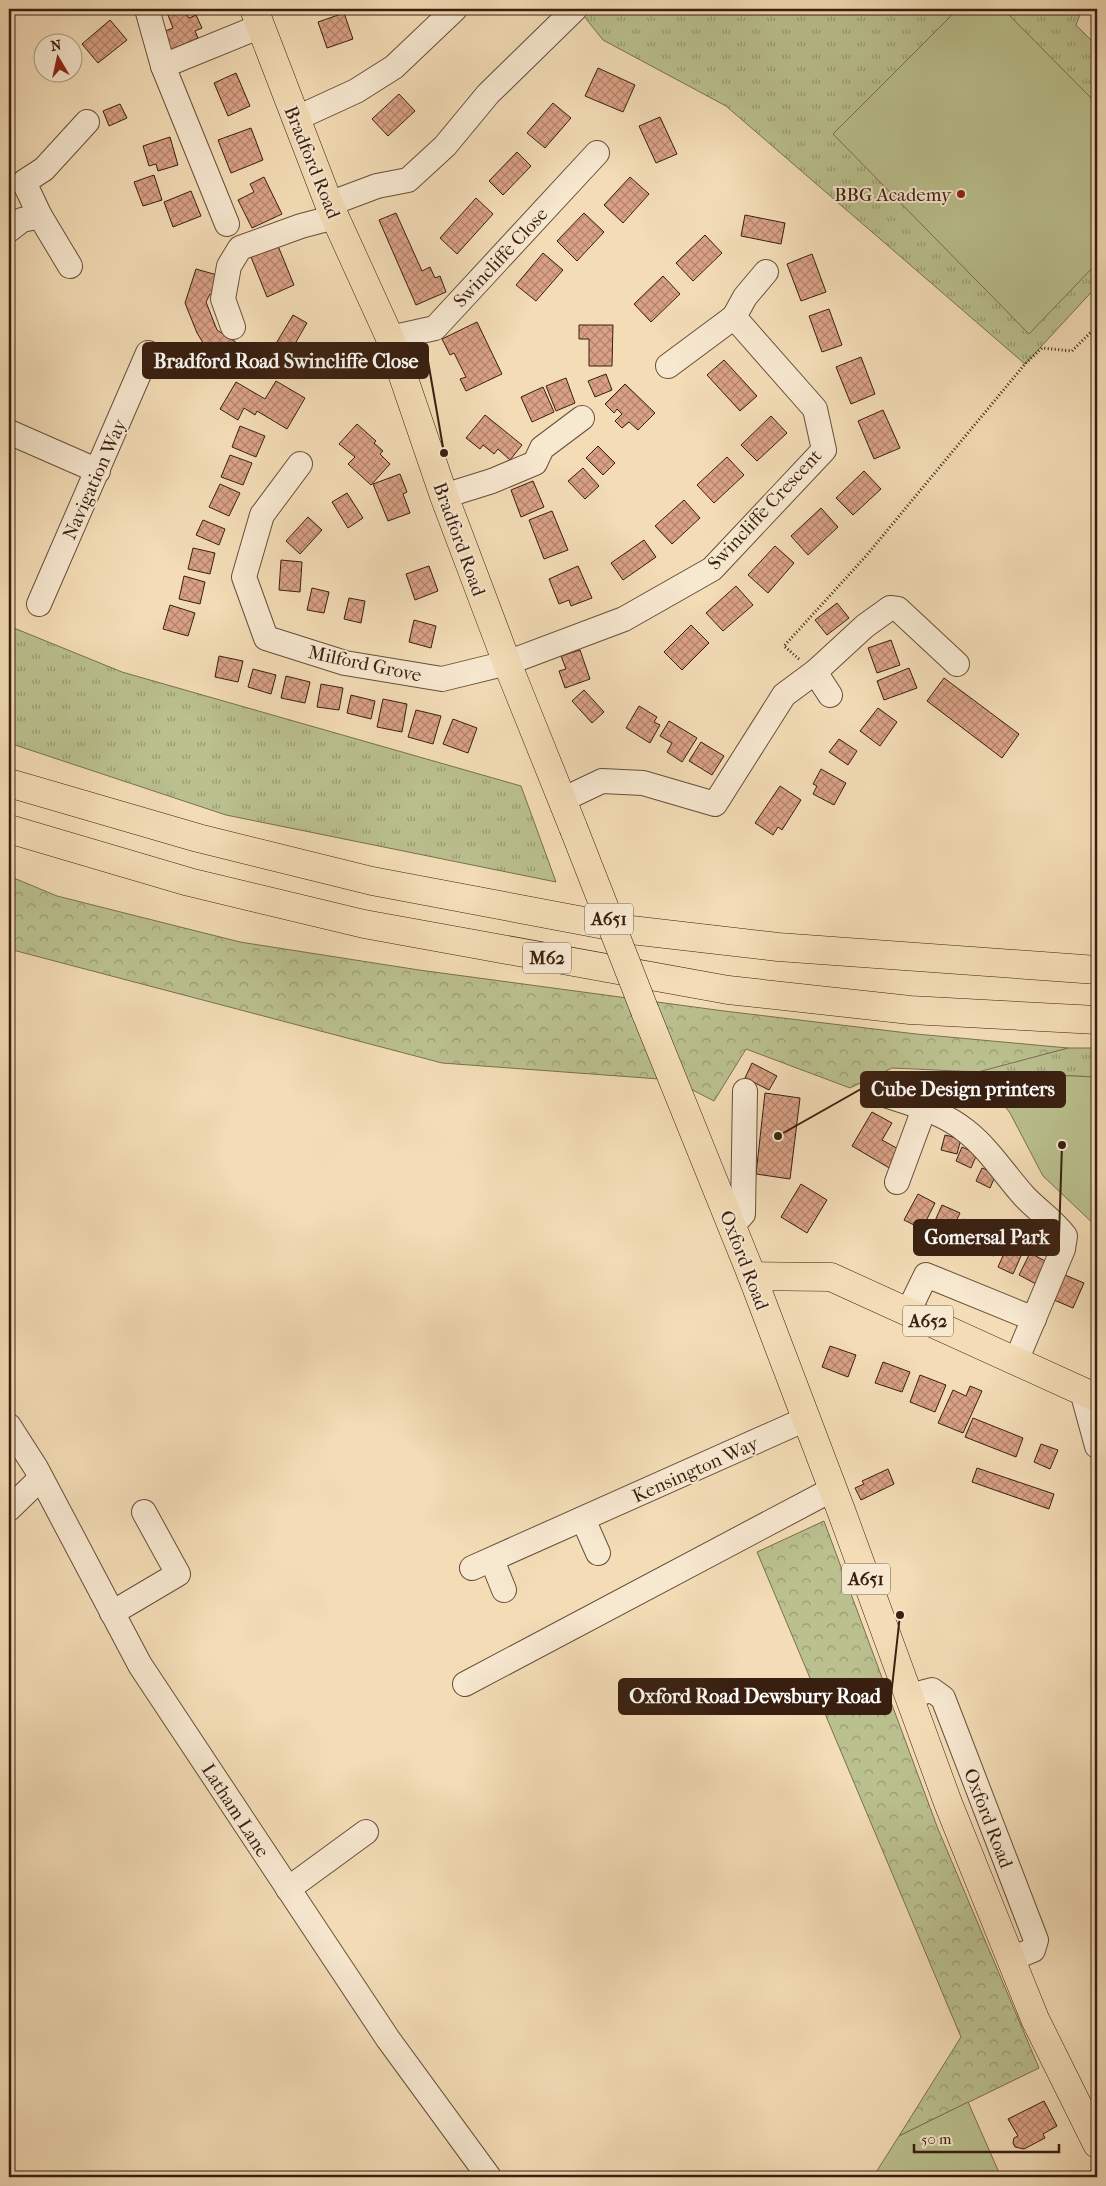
<svg xmlns="http://www.w3.org/2000/svg" width="1106" height="2186" viewBox="0 0 1106 2186" font-family="'IM FELL French Canon',serif">
  <style>
    .grass { fill: url(#grass-tufts); stroke: #79704f }
    .forest { fill: url(#forest-crowns); stroke: #79704f }
    .green { fill: #bac08e; stroke: #79704f }
    .building { fill: url(#building-cross-hatch); stroke: #381f10 }
    .lines { fill: none; stroke-linecap: round; stroke-linejoin: round }
    .minor-casing { stroke: #674e3a; stroke-width: 26 }
    .major-casing { stroke: #381f10; stroke-width: 29 }
    .highway-casing { stroke: #381f10; stroke-width: 29 }
    .path { stroke: #381f10; stroke-width: 3; stroke-dasharray: 1 2.5; stroke-linecap: butt }
    .minor { stroke: #f7e8d0; stroke-width: 24 }
    .major { stroke: #f3dcb6; stroke-width: 28 }
    .highway { stroke: #f3dcb6; stroke-width: 28 }
    .major-bridge-casing { stroke: #381f10; stroke-width: 29; stroke-linecap: butt }
    .major-bridge { stroke: #f3dcb6; stroke-width: 28 }
    .poi-dot { fill: #8f2418; stroke: #f7e8d0; stroke-width: 2 }
    .labels { text-anchor: middle; stroke-width: 4; stroke-linejoin: round; paint-order: stroke }
    .shield { fill: #f7e8d0; stroke: #715b4a; stroke-width: 1 }
    .shield-label { font-size: 18px; font-weight: bold; fill: #381f10 }
    .street-label { font-size: 19px; fill: #381f10; stroke: #f7e8d0 }
    .poi-label { font-size: 19px; fill: #381f10; stroke: #f7e8d0; text-anchor: end }
    .leader { fill: none; stroke: #381f10; stroke-width: 2 }
    .callout-dot { fill: #381f10; stroke: #f7e8d0; stroke-width: 2 }
    .callout { fill: #381f10; stroke: #381f10; stroke-width: 2 }
    .callout-label { font-size: 20px; text-anchor: middle; font-weight: bold; fill: #fff }
  </style>
  <defs>
    <pattern id="grass-tufts" width="24" height="20" patternUnits="userSpaceOnUse" patternTransform="scale(1.25)"><rect width="24" height="20" fill="#bac08e"/><path d="M3 7l-1-3M5 7V3M7 7l1-3M15 17l-1-3M17 17v-4M19 17l1-3" fill="none" stroke="#989b73"/></pattern>
    <pattern id="forest-crowns" width="20" height="18" patternUnits="userSpaceOnUse" patternTransform="scale(1.25)"><rect width="20" height="18" fill="#bac08e"/><path d="M2 6a3 3 0 1 1 6 0M12 15a3 3 0 1 1 6 0" fill="none" stroke="#989b73"/></pattern>
    <pattern id="building-cross-hatch" width="8" height="8" patternUnits="userSpaceOnUse" patternTransform="scale(1.25)"><rect width="8" height="8" fill="#daa186"/><path d="M0 0l8 8M0 8l8-8" fill="none" stroke="#b2836c"/></pattern>
  </defs>
  <rect width="100%" height="100%" fill="#f3dcb6"/>
  <filter id="stains"><feTurbulence type="fractalNoise" baseFrequency=".004" numOctaves="4"/><feColorMatrix values="0 0 0 0 .2 0 0 0 0 .09 0 0 0 0 .02 0 0 0 .5 -.17"/></filter>
  <radialGradient id="worn" r=".72"><stop offset=".6" stop-color="#630" stop-opacity="0"/><stop offset="1" stop-color="#630" stop-opacity=".3"/></radialGradient>
  <g class="grass">
    <polygon points="589,9 1082,9 1076,25 1097,46 1097,286 1025,364 726,106 603,40 583,15"/>
    <polygon points="9,626 122,672 521,786 556,882 226,815 9,743"/>
    <polygon points="1068,1048 1097,1048 1097,1077 970,1072"/>
  </g>
  <g class="forest">
    <polygon points="9,876 57,896 240,942 419,970 724,1011 916,1034 1068,1048 978,1072 892,1068 850,1088 746,1049 714,1101 673,1080 442,1063 9,949"/>
    <polygon points="824,1521 938,1829 1039,2068 899,2136 961,2037 757,1552"/>
  </g>
  <g class="green">
    <polygon points="958,9 1003,9 1097,104 1097,263 1029,334 833,134"/>
    <polygon points="978,1072 1097,1077 1097,1227 1043,1176 1010,1113"/>
    <polygon points="968,2102 1001,2177 873,2177 899,2136"/>
  </g>
  <g class="building">
    <polygon points="183,9 189,18 196,15 202,28 195,31 198,38 168,51 160,33 173,28 168,15"/>
    <polygon points="344,13 353,39 327,48 318,22"/>
    <polygon points="110,20 127,40 98,63 82,44"/>
    <polygon points="598,68 635,85 623,112 585,96"/>
    <polygon points="236,73 250,106 228,116 214,83"/>
    <polygon points="399,94 415,111 388,136 372,119"/>
    <polygon points="553,103 571,118 545,148 527,133"/>
    <polygon points="120,104 127,118 109,126 103,111"/>
    <polygon points="660,117 677,154 656,163 639,126"/>
    <polygon points="251,128 263,160 231,173 218,140"/>
    <polygon points="170,137 178,165 158,171 156,164 149,166 143,146"/>
    <polygon points="517,152 531,166 503,195 489,181"/>
    <polygon points="154,175 162,200 143,206 134,182"/>
    <polygon points="264,177 282,214 252,228 238,200 254,192 250,184"/>
    <polygon points="630,177 649,194 623,223 604,205"/>
    <polygon points="191,191 201,216 173,227 164,202"/>
    <polygon points="476,198 493,214 457,254 440,238"/>
    <polygon points="396,213 422,271 430,267 435,278 440,276 446,292 416,305 379,220"/>
    <polygon points="584,213 604,232 577,261 557,241"/>
    <polygon points="745,215 785,223 781,244 741,236"/>
    <polygon points="705,235 722,253 693,281 676,263"/>
    <polygon points="276,241 294,285 267,297 249,252"/>
    <polygon points="543,253 563,270 536,301 516,285"/>
    <polygon points="812,254 826,292 801,301 787,264"/>
    <polygon points="196,269 217,275 215,296 210,294 206,302 217,330 245,348 239,365 223,358 205,346 197,333 185,303"/>
    <polygon points="663,276 680,294 651,322 634,304"/>
    <polygon points="829,309 842,345 822,352 809,316"/>
    <polygon points="293,315 307,323 282,366 268,357"/>
    <polygon points="477,322 502,374 466,391 460,379 466,377 454,353 450,355 442,339"/>
    <polygon points="579,325 613,325 612,366 589,366 589,339 579,339"/>
    <polygon points="861,357 875,394 851,404 836,367"/>
    <polygon points="724,360 757,396 740,411 707,375"/>
    <polygon points="606,374 612,390 595,397 588,381"/>
    <polygon points="566,378 575,403 556,411 546,386"/>
    <polygon points="276,381 305,398 287,429 257,411 255,415 244,408 238,420 220,409 236,382 265,399"/>
    <polygon points="625,384 655,413 638,430 629,422 622,428 615,421 622,414 617,409 614,413 605,404"/>
    <polygon points="543,387 554,412 532,422 521,397"/>
    <polygon points="883,410 900,448 874,459 858,421"/>
    <polygon points="485,415 522,445 510,460 498,449 494,454 483,445 480,449 466,438"/>
    <polygon points="771,416 787,433 757,461 741,445"/>
    <polygon points="357,424 376,441 374,443 383,451 380,454 390,464 371,485 348,464 355,457 339,444"/>
    <polygon points="240,426 265,436 256,457 232,447"/>
    <polygon points="598,446 615,463 603,475 586,458"/>
    <polygon points="230,455 252,463 243,485 221,477"/>
    <polygon points="727,457 744,475 714,503 697,485"/>
    <polygon points="583,468 599,486 585,499 568,481"/>
    <polygon points="864,471 881,489 853,515 836,498"/>
    <polygon points="400,474 407,492 403,494 410,513 388,521 373,484"/>
    <polygon points="533,481 544,507 521,517 511,490"/>
    <polygon points="220,484 240,493 229,516 209,507"/>
    <polygon points="347,493 363,518 348,528 332,502"/>
    <polygon points="684,500 700,518 672,544 655,526"/>
    <polygon points="821,508 838,527 808,555 791,536"/>
    <polygon points="552,511 568,550 544,559 529,520"/>
    <polygon points="308,517 322,530 300,554 286,541"/>
    <polygon points="203,520 225,529 219,545 196,535"/>
    <polygon points="644,540 656,557 623,580 611,563"/>
    <polygon points="775,546 794,563 768,593 748,575"/>
    <polygon points="193,548 215,553 210,574 188,569"/>
    <polygon points="281,560 302,562 300,592 279,590"/>
    <polygon points="429,566 438,591 415,600 406,574"/>
    <polygon points="578,566 592,598 571,606 569,600 559,604 549,579"/>
    <polygon points="184,576 205,582 200,604 179,599"/>
    <polygon points="736,586 753,605 723,631 706,613"/>
    <polygon points="312,588 329,592 324,613 307,610"/>
    <polygon points="349,598 365,601 361,623 344,619"/>
    <polygon points="837,603 849,618 827,635 815,620"/>
    <polygon points="170,605 195,613 188,636 163,629"/>
    <polygon points="414,620 436,626 431,648 409,642"/>
    <polygon points="691,625 709,643 682,670 664,652"/>
    <polygon points="891,640 900,665 877,673 868,648"/>
    <polygon points="580,650 590,679 565,688 559,671 566,669 561,656"/>
    <polygon points="219,656 243,661 238,682 215,677"/>
    <polygon points="909,668 917,688 884,700 877,681"/>
    <polygon points="253,669 276,675 271,694 248,687"/>
    <polygon points="286,676 310,682 305,703 281,698"/>
    <polygon points="944,678 1019,734 1002,758 927,701"/>
    <polygon points="321,684 343,688 339,710 317,707"/>
    <polygon points="584,690 604,712 592,723 572,701"/>
    <polygon points="351,695 375,701 371,719 347,713"/>
    <polygon points="383,699 407,704 402,732 377,727"/>
    <polygon points="639,706 657,717 654,722 660,725 650,743 626,728"/>
    <polygon points="878,708 897,722 880,746 860,731"/>
    <polygon points="416,710 441,716 433,744 408,737"/>
    <polygon points="453,719 477,728 468,753 443,744"/>
    <polygon points="669,721 697,738 682,762 667,752 672,743 660,736"/>
    <polygon points="839,739 857,751 848,765 829,752"/>
    <polygon points="701,742 724,756 712,775 689,761"/>
    <polygon points="821,769 846,783 834,805 813,794 817,786 813,784"/>
    <polygon points="780,786 801,800 782,830 778,827 773,835 755,823"/>
    <polygon points="752,1063 777,1076 769,1090 745,1078"/>
    <polygon points="765,1093 800,1098 790,1179 756,1174"/>
    <polygon points="872,1112 892,1123 882,1140 902,1151 891,1169 852,1146"/>
    <polygon points="945,1135 961,1139 957,1154 941,1150"/>
    <polygon points="962,1147 977,1154 971,1168 956,1161"/>
    <polygon points="982,1168 996,1174 990,1188 976,1181"/>
    <polygon points="801,1184 827,1200 807,1233 781,1217"/>
    <polygon points="918,1194 935,1203 922,1229 904,1220"/>
    <polygon points="942,1205 960,1213 947,1240 930,1232"/>
    <polygon points="963,1219 981,1226 971,1250 953,1243"/>
    <polygon points="987,1228 1004,1236 994,1256 977,1248"/>
    <polygon points="1010,1240 1025,1247 1013,1274 998,1267"/>
    <polygon points="1030,1253 1047,1262 1036,1284 1019,1275"/>
    <polygon points="1065,1275 1084,1283 1073,1308 1054,1300"/>
    <polygon points="830,1346 856,1355 848,1377 822,1367"/>
    <polygon points="883,1362 910,1372 902,1392 875,1383"/>
    <polygon points="920,1375 946,1385 935,1412 910,1402"/>
    <polygon points="970,1386 982,1391 963,1433 938,1423 953,1390 966,1396"/>
    <polygon points="973,1418 1023,1438 1016,1457 965,1437"/>
    <polygon points="1041,1444 1058,1450 1050,1469 1034,1462"/>
    <polygon points="977,1468 1054,1494 1049,1509 972,1482"/>
    <polygon points="888,1469 894,1484 861,1500 855,1488 864,1484 862,1481"/>
    <polygon points="1044,2101 1057,2126 1043,2134 1045,2138 1024,2149 1015,2147 1013,2143 1014,2138 1018,2136 1008,2119"/>
  </g>
  <g class="lines">
    <defs>
      <g id="minor">
        <polyline points="147,9 163,66"/>
        <polyline points="295,119 356,91 394,67 455,9"/>
        <polyline points="329,204 377,186 408,180 445,146 488,94 575,9"/>
        <polyline points="40,216 24,182 44,169 87,122"/>
        <polyline points="227,224 163,66 261,26"/>
        <polyline points="9,230 22,220 40,216 70,266"/>
        <polyline points="734,317 745,297 766,272"/>
        <polyline points="233,327 223,299 229,266 240,248 301,226 335,217"/>
        <polyline points="390,338 435,328 597,153"/>
        <polyline points="9,432 98,471"/>
        <polyline points="300,464 262,515 244,577 266,638 345,663 442,679 507,663 624,619 712,569 824,450 815,409 734,317 668,366"/>
        <polyline points="444,496 492,481 535,463 542,448 582,418"/>
        <polyline points="39,604 148,353"/>
        <polyline points="815,672 865,626 890,608 898,609 957,664"/>
        <polyline points="562,800 602,781 643,783 715,804 784,695 815,672 830,695"/>
        <path d="M879,1093C908,1103 942,1111 966,1131C989,1149 1005,1175 1024,1196C1038,1211 1053,1220 1065,1236L1063,1249L1016,1361"/>
        <polyline points="897,1182 924,1109"/>
        <polyline points="732,1226 743,1214 745,1091"/>
        <polyline points="908,1312 926,1275 1034,1319"/>
        <polyline points="1082,1391 1097,1446"/>
        <polyline points="9,1426 36,1468 140,1665 388,2039 489,2177"/>
        <polyline points="9,1509 41,1478"/>
        <polyline points="583,1519 598,1553"/>
        <polyline points="492,1560 504,1590"/>
        <polyline points="472,1568 806,1419"/>
        <polyline points="112,1613 178,1574 144,1512"/>
        <polyline points="465,1684 833,1489"/>
        <polyline points="909,1696 932,1690 943,1698 1036,1940 1033,1950 1011,1959"/>
        <polyline points="288,1889 366,1832"/>
      </g>
      <g id="major">
        <polyline points="254,9 329,204 390,338 444,496 507,663 573,827"/>
        <polyline points="645,1011 752,1276 842,1513 948,1803 1035,2019 1097,2144"/>
        <polyline points="752,1276 831,1277 1097,1398"/>
      </g>
      <g id="highway">
        <polyline points="9,783 198,838 372,881 631,930 778,947 1097,970"/>
        <polyline points="9,829 189,882 364,924 728,990 910,1010 1097,1020"/>
      </g>
    </defs>
    <use href="#minor" class="minor-casing"/>
    <use href="#major" class="major-casing"/>
    <use href="#highway" class="highway-casing"/>
    <polyline class="path" points="799,659 784,646 866,556 1025,364 1042,348 1072,351 1097,326"/>
    <use href="#minor" class="minor"/>
    <use href="#major" class="major"/>
    <use href="#highway" class="highway"/>
    <defs>
      <polyline id="major-bridge" points="573,827 645,1011"/>
    </defs>
    <use href="#major-bridge" class="major-bridge-casing"/>
    <use href="#major-bridge" class="major-bridge"/>
  </g>
  <circle class="poi-dot" cx="961" cy="194" r="5"/>
  <g class="labels">
    <g class="shield">
      <rect x="585" y="903.5" width="48" height="31" rx="4"/>
      <rect x="523" y="942.5" width="48" height="31" rx="4"/>
      <rect x="903" y="1305.5" width="50" height="31" rx="4"/>
      <rect x="842" y="1563.5" width="48" height="31" rx="4"/>
    </g>
    <g class="shield-label">
      <text x="609" y="925">A651</text>
      <text x="547" y="964">M62</text>
      <text x="928" y="1327">A652</text>
      <text x="866" y="1585">A651</text>
    </g>
    <g class="street-label">
      <text transform="translate(313 162) rotate(68)" y="7">Bradford Road</text>
      <text transform="translate(500 257) rotate(-47)" y="7">Swincliffe Close</text>
      <text transform="translate(94 479) rotate(-66)" y="7">Navigation Way</text>
      <text transform="translate(764 509) rotate(-47)" y="7">Swincliffe Crescent</text>
      <text transform="translate(460 539) rotate(70)" y="7">Bradford Road</text>
      <text transform="translate(365 663) rotate(12)" y="7">Milford Grove</text>
      <text transform="translate(745 1260) rotate(69)" y="7">Oxford Road</text>
      <text transform="translate(695 1469) rotate(-24)" y="7">Kensington Way</text>
      <text transform="translate(236 1810) rotate(57)" y="7">Latham Lane</text>
      <text transform="translate(989 1818) rotate(69)" y="7">Oxford Road</text>
    </g>
    <g class="poi-label">
      <text x="951" y="201">BBG Academy</text>
    </g>
  </g>
  <path class="leader" d="M444 453L428 361M778 1136L861 1089M1062 1145L1059 1237M900 1615L891 1696"/>
  <g class="callout-dot">
    <circle cx="444" cy="453" r="5"/>
    <circle cx="778" cy="1136" r="5"/>
    <circle cx="1062" cy="1145" r="5"/>
    <circle cx="900" cy="1615" r="5"/>
  </g>
  <g class="callout">
    <rect x="143" y="343" width="285" height="35" rx="5"/>
    <rect x="861" y="1072" width="204" height="35" rx="5"/>
    <rect x="914" y="1220" width="145" height="35" rx="5"/>
    <rect x="619" y="1679" width="272" height="35" rx="5"/>
  </g>
  <g class="callout-label">
    <text x="286" y="368">Bradford Road Swincliffe Close</text>
    <text x="963" y="1096">Cube Design printers</text>
    <text x="987" y="1244">Gomersal Park</text>
    <text x="755" y="1703">Oxford Road Dewsbury Road</text>
  </g>
  <rect width="1106" height="2186" fill="none" stroke="#f3dcb6" stroke-width="30"/>
  <rect x="10" y="10" width="1086" height="2166" fill="none" stroke="#381f10" stroke-width="2.5"/>
  <rect x="15" y="15" width="1076" height="2156" fill="none" stroke="#381f10"/>
  <g transform="translate(58 58) rotate(351)"><circle r="24" fill="#f7e8d0" stroke="#ab9883"/>
  <path d="M0-4L9 19L0 12L-9 19Z" fill="#8f2418"/>
  <text y="-8" font-size="14" font-weight="bold" text-anchor="middle" fill="#381f10">N</text>
  </g>
  <path d="M914 2144v8h145v-8" fill="none" stroke="#381f10" stroke-width="2.5"/>
  <text x="921" y="2144" font-size="15" fill="#381f10" stroke="#f7e8d0" stroke-width="4" paint-order="stroke">50 m</text>
  <rect width="100%" height="100%" filter="url(#stains)"/>
  <rect width="100%" height="100%" fill="url(#worn)"/>
</svg>
